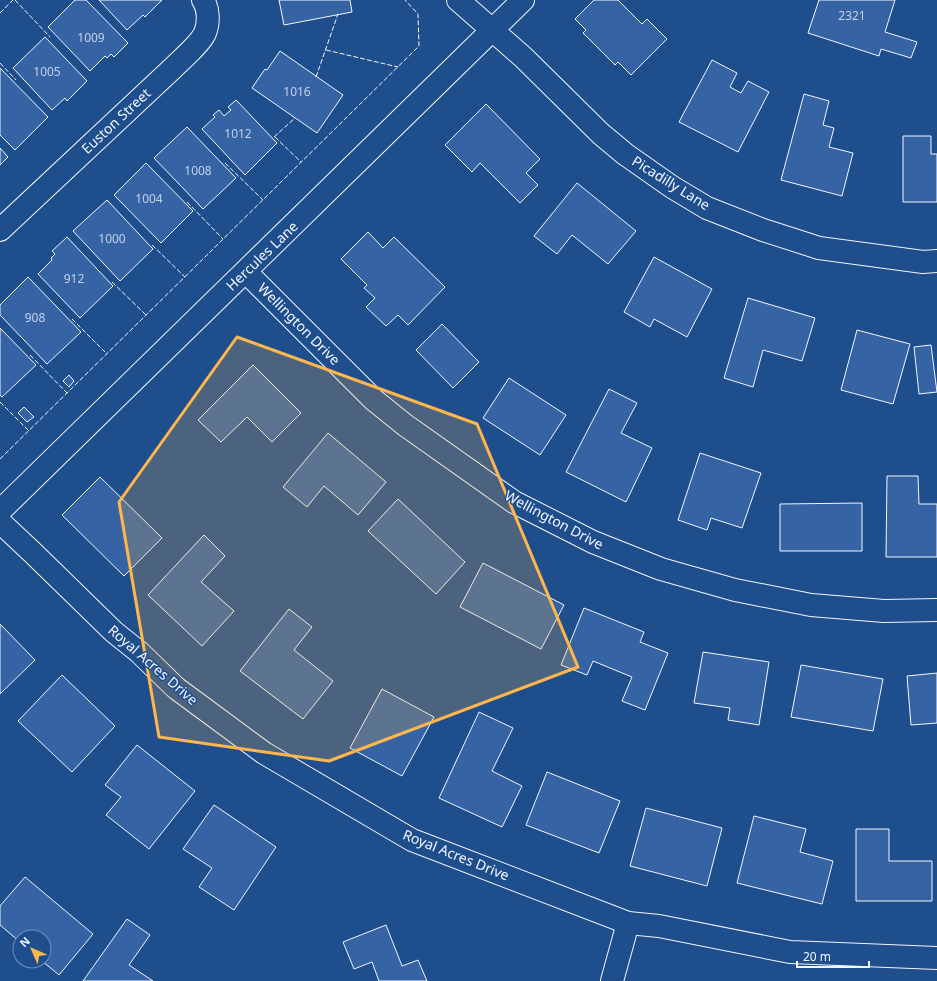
<svg xmlns="http://www.w3.org/2000/svg" width="937" height="981" viewBox="0 0 937 981" font-family="'Noto Sans',sans-serif">
  <style>
    .building { fill: #3563a3; stroke: #f2f6ff }
    .lines { fill: none; stroke-linecap: round; stroke-linejoin: round }
    .street-casing { stroke: #f2f6ff; stroke-width: 24 }
    .secondary-casing { stroke: #f2f6ff; stroke-width: 24 }
    .street { stroke: #1f4e8c; stroke-width: 22 }
    .secondary { stroke: #1f4e8c; stroke-width: 22 }
    .fence { stroke: #f2f6ff; stroke-width: 1; stroke-dasharray: 5 2; stroke-linecap: butt }
    .marked { fill: #ffb74d; fill-opacity: 0.2; stroke: #ffb74d; stroke-width: 3; stroke-linejoin: round }
    .labels { text-anchor: middle; stroke-width: 3; stroke-linejoin: round; paint-order: stroke }
    .number-label { font-size: 12px; fill: #c3d1e8 }
    .street-label { font-size: 14px; fill: #f2f6ff; stroke: #1f4e8c }
  </style>
  <rect width="100%" height="100%" fill="#1f4e8c"/>
  <g class="building">
    <polygon points="75,0 86,0 128,43 114,57 111,54 107,58 105,56 90,71 48,27"/>
    <polygon points="99,0 162,0 145,17 143,15 127,30"/>
    <polygon points="279,0 350,0 352,12 284,25"/>
    <polygon points="594,0 618,0 642,24 647,19 667,39 631,75 618,62 615,65 583,33 586,30 575,19"/>
    <polygon points="819,0 895,0 885,32 917,42 911,58 881,49 879,56 808,33"/>
    <polygon points="45,37 87,81 67,101 65,98 52,110 13,68"/>
    <polygon points="280,51 343,95 317,133 252,88 265,69 267,70"/>
    <polygon points="712,60 737,73 730,87 741,93 748,81 769,92 738,152 679,122"/>
    <polygon points="0,68 48,117 15,150 0,135"/>
    <polygon points="804,94 829,101 823,125 834,128 829,147 853,153 842,196 781,180"/>
    <polygon points="236,100 277,143 245,175 202,129 215,117 213,115 219,110 224,116 231,110 228,107"/>
    <polygon points="486,104 540,159 526,173 538,185 520,203 480,163 472,172 445,145"/>
    <polygon points="187,127 236,178 203,209 154,158"/>
    <polygon points="903,136 931,136 931,154 937,154 937,202 903,202"/>
    <polygon points="0,148 8,157 0,165"/>
    <polygon points="146,163 193,211 161,243 114,195"/>
    <polygon points="577,183 636,231 608,264 572,235 557,254 534,236"/>
    <polygon points="107,200 153,249 120,281 73,231"/>
    <polygon points="368,232 383,248 394,237 445,287 408,325 398,315 386,326 366,307 375,298 364,288 367,285 341,259"/>
    <polygon points="67,237 113,286 80,318 38,274 52,260 51,258 55,254 52,251"/>
    <polygon points="654,257 712,289 687,337 654,319 650,327 624,312"/>
    <polygon points="28,277 81,332 47,364 0,315 0,305"/>
    <polygon points="748,298 815,318 802,361 763,350 753,387 724,378"/>
    <polygon points="442,324 479,362 453,388 416,350"/>
    <polygon points="0,328 36,365 2,397 0,395"/>
    <polygon points="857,330 910,344 893,404 841,390"/>
    <polygon points="931,345 937,392 919,394 914,347"/>
    <polygon points="253,365 301,413 272,442 247,417 221,442 198,420"/>
    <polygon points="69,375 74,381 69,387 63,381"/>
    <polygon points="509,378 566,415 540,455 483,418"/>
    <polygon points="609,389 637,403 621,433 652,448 626,502 566,472"/>
    <polygon points="24,407 34,417 27,422 18,413"/>
    <polygon points="328,433 386,482 358,515 324,486 307,507 283,487"/>
    <polygon points="700,453 761,473 742,528 711,518 707,530 678,520"/>
    <polygon points="887,476 918,476 919,504 937,504 937,557 886,557"/>
    <polygon points="100,477 162,538 124,576 62,515"/>
    <polygon points="398,499 465,562 436,594 368,531"/>
    <polygon points="862,503 862,551 780,551 780,504"/>
    <polygon points="204,535 225,556 201,582 234,611 202,646 148,595"/>
    <polygon points="483,563 564,605 541,649 460,607"/>
    <polygon points="584,608 644,632 640,642 668,653 645,710 622,701 632,677 593,661 587,675 561,665"/>
    <polygon points="289,609 312,627 294,650 333,681 303,719 240,671"/>
    <polygon points="0,624 35,660 0,694"/>
    <polygon points="703,652 769,662 759,725 728,720 730,708 694,703"/>
    <polygon points="801,665 883,679 873,731 791,717"/>
    <polygon points="937,673 937,723 911,725 907,676"/>
    <polygon points="62,675 115,726 72,772 18,721"/>
    <polygon points="382,689 434,717 402,776 350,748"/>
    <polygon points="479,712 513,728 492,771 522,786 502,827 439,798"/>
    <polygon points="137,745 195,791 149,849 106,815 121,797 105,785"/>
    <polygon points="547,772 620,801 599,853 526,825"/>
    <polygon points="214,805 276,847 234,910 199,887 212,868 183,849"/>
    <polygon points="646,808 722,828 707,886 630,866"/>
    <polygon points="754,816 806,829 800,852 833,861 822,904 737,883"/>
    <polygon points="856,829 889,829 889,861 932,861 932,901 856,901"/>
    <polygon points="25,877 93,934 59,975 42,961 44,961 44,937 20,937 20,942 0,925 0,906"/>
    <polygon points="127,919 150,935 129,965 153,981 83,981"/>
    <polygon points="386,925 402,966 418,960 427,981 379,981 372,962 354,969 343,942"/>
  </g>
  <g class="lines">
    <defs>
      <g id="street">
        <polyline points="458,0 523,57 601,134 625,154 672,187 707,208 763,230 819,248 923,262 937,261"/>
        <path d="M0,230L173,68C182,59 200,44 205,33C209,23 209,9 203,0"/>
        <polyline points="246,272 374,400 405,425 514,502 593,542 661,569 735,590 811,605 884,611 937,610"/>
        <polyline points="0,522 33,553 114,632 139,652 176,688 264,753 412,840 628,923 659,926 790,952 937,958"/>
        <polyline points="612,981 628,923"/>
      </g>
      <polyline id="secondary" points="0,511 523,0"/>
    </defs>
    <use href="#street" class="street-casing"/>
    <use href="#secondary" class="secondary-casing"/>
    <use href="#street" class="street"/>
    <use href="#secondary" class="secondary"/>
    <g class="fence">
      <polyline points="15,0 50,37"/>
      <polyline points="0,13 13,0"/>
      <polyline points="326,50 398,67"/>
      <polyline points="0,63 16,80"/>
      <polyline points="316,77 338,14"/>
      <polyline points="274,137 295,118"/>
      <polyline points="275,137 301,162"/>
      <polyline points="225,163 263,200"/>
      <polyline points="187,202 223,239"/>
      <polyline points="152,245 185,277"/>
      <polyline points="112,282 146,315"/>
      <polyline points="72,319 107,354"/>
      <polyline points="30,355 67,393"/>
      <polyline points="0,402 29,431"/>
      <polyline points="0,459 419,46 418,14 405,0"/>
    </g>
  </g>
  <path class="marked" d="M237,337L477,424L578,667L329,761L159,737L119,502Z"/>
  <g class="labels">
    <g class="number-label">
      <text x="852" y="20">2321</text>
      <text x="91" y="42">1009</text>
      <text x="47" y="76">1005</text>
      <text x="297" y="96">1016</text>
      <text x="238" y="138">1012</text>
      <text x="198" y="175">1008</text>
      <text x="149" y="203">1004</text>
      <text x="112" y="243">1000</text>
      <text x="74" y="283">912</text>
      <text x="35" y="322">908</text>
    </g>
    <g class="street-label">
      <text transform="translate(116 121) rotate(-43)" y="5">Euston Street</text>
      <text transform="translate(671 183) rotate(32)" y="5">Picadilly Lane</text>
      <text transform="translate(262 256) rotate(-44)" y="5">Hercules Lane</text>
      <text transform="translate(299 324) rotate(45)" y="5">Wellington Drive</text>
      <text transform="translate(554 520) rotate(28)" y="5">Wellington Drive</text>
      <text transform="translate(153 665) rotate(41)" y="5">Royal Acres Drive</text>
      <text transform="translate(456 855) rotate(22)" y="5">Royal Acres Drive</text>
    </g>
  </g>
  <g transform="translate(32 949) rotate(315)"><circle r="19" fill="#1f4e8c" stroke="#7391ba"/>
  <path d="M0-3L7 15L0 10L-7 15Z" fill="#ffb74d"/>
  <text y="-6" font-size="11" font-weight="bold" text-anchor="middle" fill="#f2f6ff">N</text>
  </g>
  <path d="M797 961v6h72v-6" fill="none" stroke="#f2f6ff" stroke-width="2"/>
  <text x="803" y="961" font-size="12" fill="#f2f6ff" stroke="#1f4e8c" stroke-width="3" paint-order="stroke">20 m</text>
</svg>
